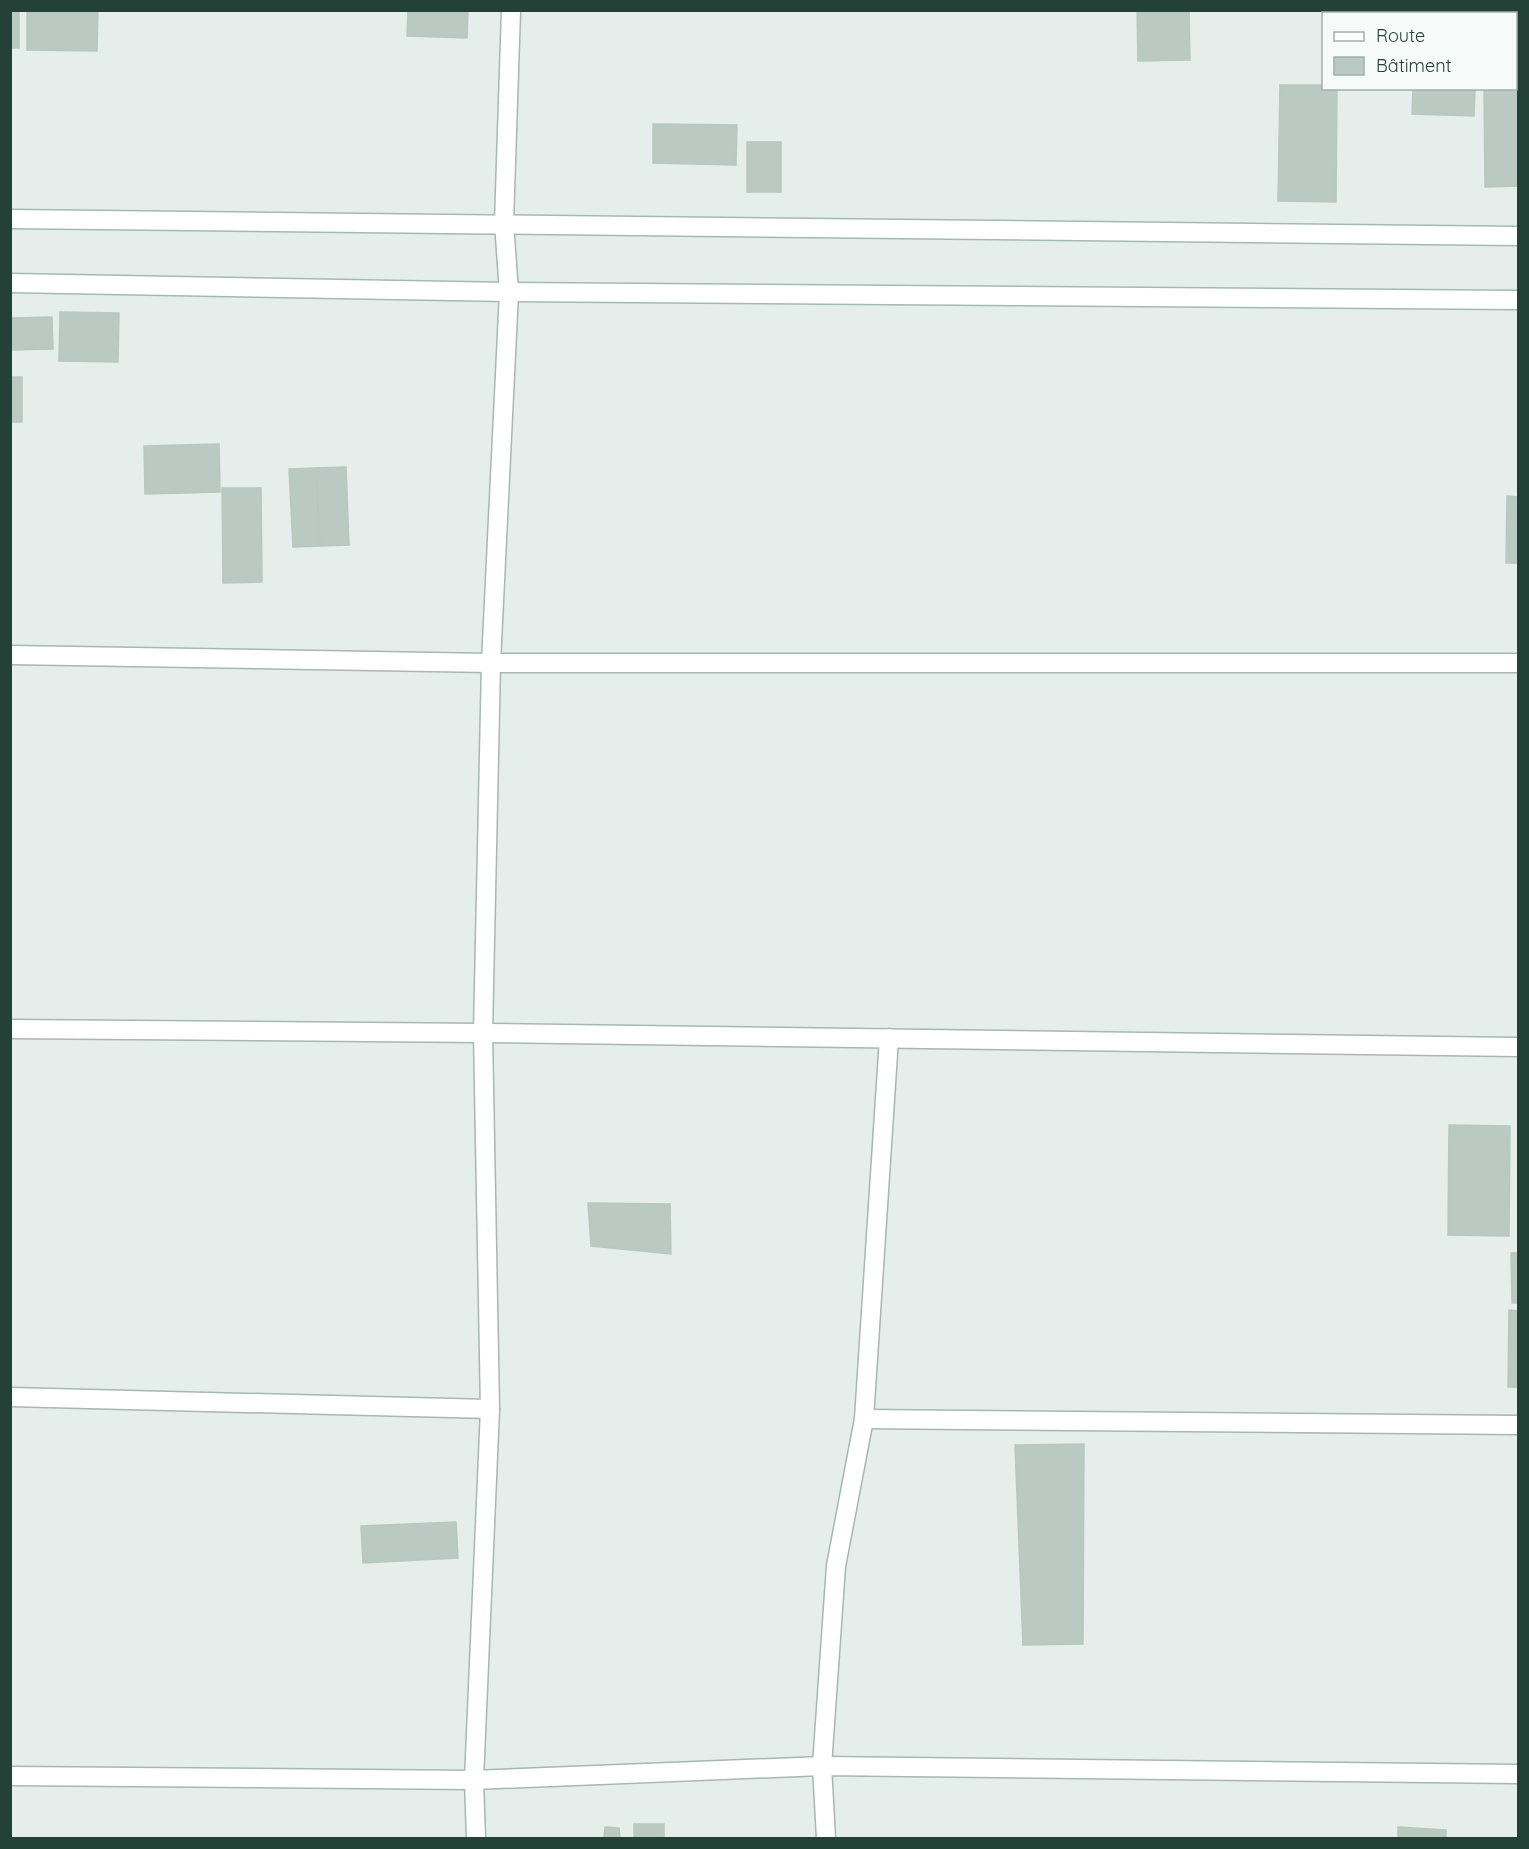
<svg xmlns="http://www.w3.org/2000/svg" width="1529" height="1849" viewBox="0 0 1529 1849" font-family="Quicksand,sans-serif">
  <style>
    .building { fill: #bac9c2; stroke: #b7c8c0; stroke-width: 1.5 }
    .lines { fill: none; stroke-linecap: round; stroke-linejoin: round }
    .street-casing { stroke: #a7b7b1; stroke-width: 21 }
    .secondary-casing { stroke: #a3bab1; stroke-width: 21 }
    .street { stroke: #fff; stroke-width: 18 }
    .secondary { stroke: #fff; stroke-width: 18 }
  </style>
  <rect width="100%" height="100%" fill="#e5eeea"/>
  <g class="building">
    <rect x="10" y="10" width="9" height="38"/>
    <polygon points="27,10 98,10 97,51 27,50"/>
    <polygon points="408,10 468,10 467,38 407,36"/>
    <polygon points="1137,10 1189,10 1190,60 1138,61"/>
    <rect x="1413" y="10" width="41" height="4"/>
    <polygon points="1516,73 1518,73 1518,186 1485,187 1484,88 1516,88"/>
    <polygon points="1280,85 1324,85 1324,88 1337,88 1336,202 1278,201"/>
    <polygon points="1413,88 1475,88 1474,116 1412,114"/>
    <polygon points="653,124 737,125 736,165 653,163"/>
    <rect x="747" y="142" width="34" height="50"/>
    <polygon points="60,312 119,313 118,362 59,361"/>
    <polygon points="52,317 53,349 10,350 10,318"/>
    <rect x="10" y="377" width="12" height="45"/>
    <polygon points="219,444 220,492 145,494 144,446"/>
    <polygon points="346,467 349,545 320,546 316,468"/>
    <polygon points="316,468 320,546 293,547 289,469"/>
    <polygon points="222,488 261,488 262,582 223,583"/>
    <polygon points="1507,496 1518,497 1518,563 1506,563"/>
    <polygon points="1449,1125 1510,1126 1509,1236 1448,1235"/>
    <polygon points="588,1203 670,1204 671,1254 591,1246"/>
    <polygon points="1511,1253 1518,1253 1518,1303 1512,1303"/>
    <polygon points="1509,1310 1518,1311 1518,1387 1508,1387"/>
    <polygon points="1084,1444 1083,1644 1023,1645 1015,1445"/>
    <polygon points="456,1522 458,1558 363,1563 361,1526"/>
    <rect x="634" y="1824" width="30" height="14"/>
    <polygon points="605,1827 619,1828 620,1838 604,1838"/>
    <polygon points="1398,1827 1446,1830 1446,1838 1398,1838"/>
  </g>
  <g class="lines">
    <defs>
      <g id="street">
        <polyline points="10,655 491,663 1518,663"/>
        <polyline points="10,1029 483,1033 1518,1047"/>
        <polyline points="10,1397 490,1409"/>
        <polyline points="864,1419 1518,1425"/>
        <polyline points="10,1776 474,1780 822,1766 1518,1774"/>
        <polyline points="476,1838 474,1780 490,1409 483,1033 491,663 509,292 504,223 511,10"/>
        <polyline points="826,1838 822,1766 836,1566 864,1419 889,1038"/>
      </g>
      <g id="secondary">
        <polyline points="10,219 1518,236"/>
        <polyline points="10,283 509,292 1518,300"/>
      </g>
    </defs>
    <use href="#street" class="street-casing"/>
    <use href="#secondary" class="secondary-casing"/>
    <use href="#street" class="street"/>
    <use href="#secondary" class="secondary"/>
  </g>
  <rect width="1529" height="1849" fill="none" stroke="#234137" stroke-width="24"/>
  <rect x="1322" y="12" width="195" height="78" fill="#f6faf8" stroke="#a2b0ab" stroke-width="1.5"/>
  <rect x="1334" y="32" width="30" height="9" fill="#ffffff" stroke="#a2b0ab" stroke-width="1.5"/>
  <text x="1376" y="42" font-size="18" fill="#234137">Route</text>
  <rect x="1334" y="57" width="30" height="18" fill="#bac9c2" stroke="#a2b0ab" stroke-width="1.5"/>
  <text x="1376" y="72" font-size="18" fill="#234137">Bâtiment</text>
</svg>
